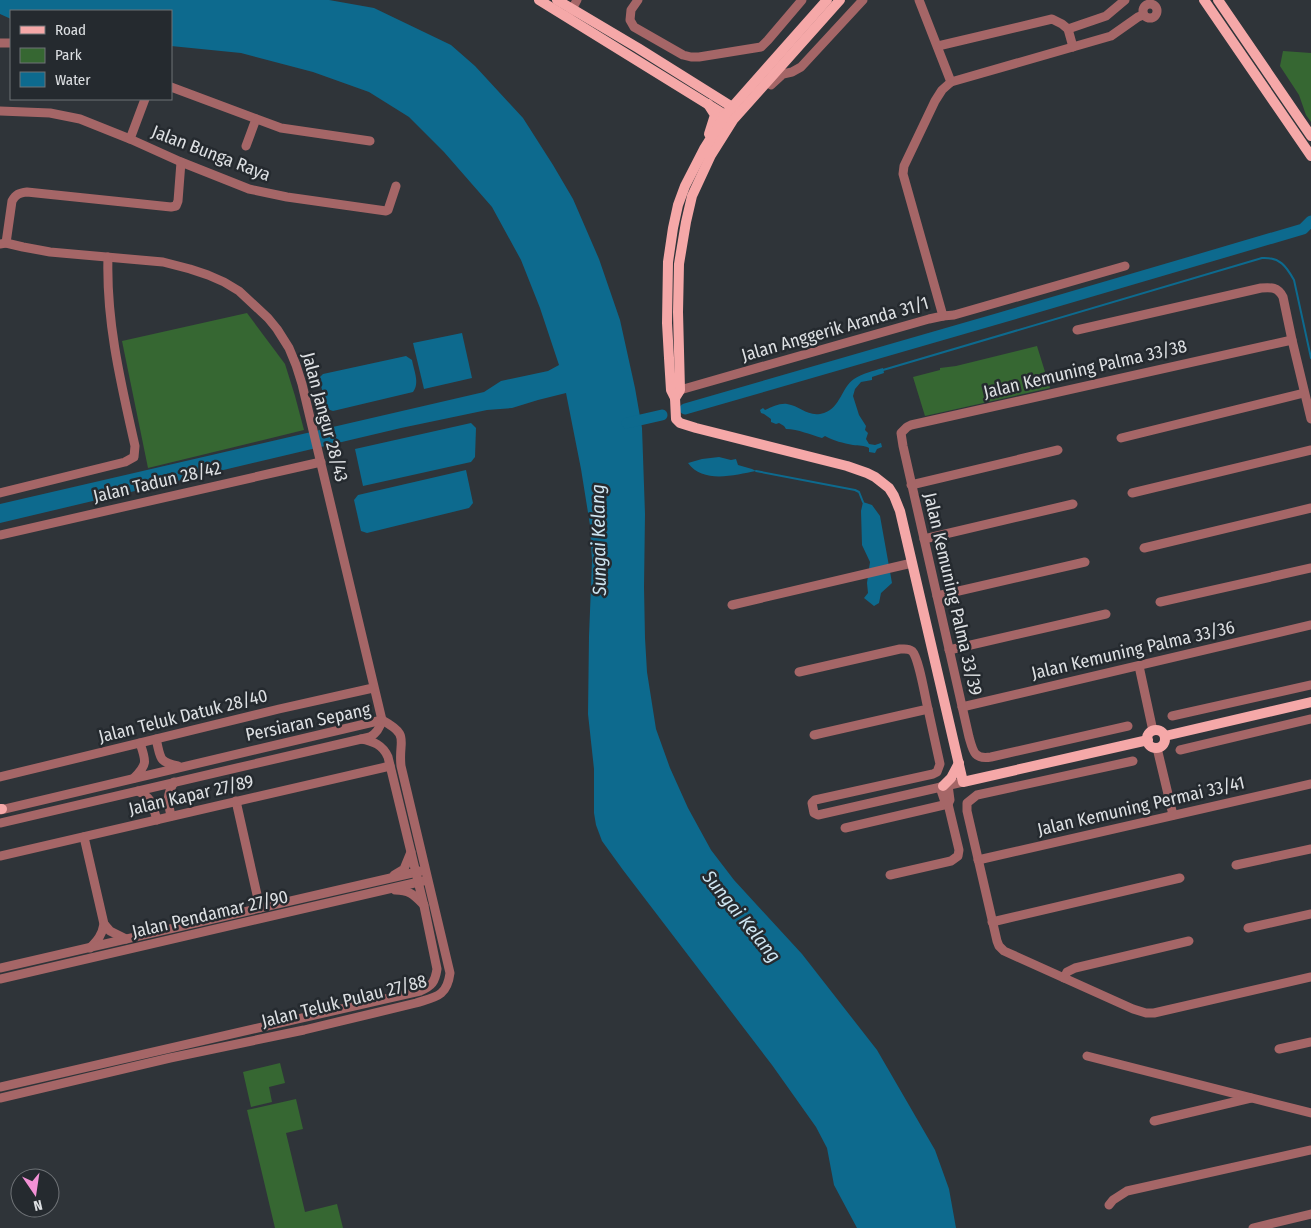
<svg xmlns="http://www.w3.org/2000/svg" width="1311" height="1228" viewBox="0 0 1311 1228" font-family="'Fira Sans Condensed',sans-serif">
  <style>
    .green { fill: #366732 }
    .water { fill: #0d6a8e }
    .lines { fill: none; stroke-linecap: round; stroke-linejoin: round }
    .stream { stroke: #0d6a8e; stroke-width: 2 }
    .river { stroke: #0d6a8e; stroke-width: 11 }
    .minor { stroke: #a56667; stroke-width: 9 }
    .major { stroke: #f5a8a8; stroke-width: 10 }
    .labels { text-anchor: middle; stroke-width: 5; stroke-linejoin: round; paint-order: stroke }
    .street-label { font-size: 18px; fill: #dde0e3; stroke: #252a2f }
    .water-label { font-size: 19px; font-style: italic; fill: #cee5f1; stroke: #252a2f }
  </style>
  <rect width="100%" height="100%" fill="#2f3439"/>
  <g class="green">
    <polygon points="1283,51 1311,53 1311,122 1306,115 1299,95 1280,66"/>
    <polygon points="247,313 285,364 295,396 304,430 148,468 122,341"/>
    <polygon points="1037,346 1050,388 925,416 913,377 940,370 940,368 956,366"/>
    <polygon points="280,1063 285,1083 269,1087 272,1102 251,1107 243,1072"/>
    <polygon points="296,1099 303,1129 286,1133 305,1212 337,1204 343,1228 275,1228 247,1110"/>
  </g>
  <g class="water">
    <polygon points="0,0 329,0 374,8 451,45 475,66 523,118 553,165 573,199 599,259 620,320 635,388 642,428 645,514 644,587 645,638 647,672 656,729 670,768 688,808 711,850 734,880 802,954 877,1050 935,1150 949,1189 956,1228 857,1228 834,1185 827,1148 816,1127 772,1065 623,870 602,841 596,825 594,813 594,769 588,714 589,636 592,561 590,525 581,469 566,393 538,400 512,408 487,410 401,428 0,523 0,504 484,392 501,381 548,371 559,365 540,308 521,260 492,207 444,152 409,117 369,92 313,72 241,53 171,46 171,11 11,11 11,19 0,14"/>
    <polygon points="462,333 472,378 424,389 413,343"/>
    <path d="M406,356L412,360C414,371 420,383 413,392L333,411L327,409L319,378L323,374Z"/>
    <path d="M883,368L884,373L872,377V380L861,382L855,389L853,396L859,415L866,426L865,430L868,433L866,439L869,444L875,445L881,443L882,447L877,449L875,453L869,452V448C864,445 859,446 853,445C843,443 834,441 825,436L822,438C811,435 798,429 786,429L784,426L779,423L776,424L771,422V419L764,414L761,413L760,410L763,408L765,410C772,407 780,403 787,404C801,406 808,418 824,413C841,407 841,388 854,379C863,373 873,371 883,368Z"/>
    <polygon points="471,423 476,428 475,457 471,462 363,486 355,449"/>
    <path d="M719,457L731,460L736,459L738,465L752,469L756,471C735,475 703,484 688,463L702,459Z"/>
    <polygon points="466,470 473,503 469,508 367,533 361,531 354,500 358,495"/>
    <polygon points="863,502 872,505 880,516 892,583 881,593 879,603 874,606 864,598 868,593 867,583 870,562 862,545 861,511"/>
  </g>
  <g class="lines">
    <g class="stream">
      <path d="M883,370L1262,258C1280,257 1286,266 1294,280L1311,358"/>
      <polyline points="756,471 855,490 859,492 863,502"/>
    </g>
    <g class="river">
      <polyline points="685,409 1000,318 1303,229 1311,221"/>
      <polyline points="627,423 662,415"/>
    </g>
    <g class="minor">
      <polyline points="638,0 631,10 630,20 634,27 683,55 691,57 699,57 761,47 768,40 802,0"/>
      <polyline points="919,0 951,82"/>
      <circle cx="1150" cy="11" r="7"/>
      <polyline points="569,15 577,0"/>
      <polyline points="1068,29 1073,47"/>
      <polyline points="0,43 11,43"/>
      <polyline points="938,46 1052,19 1062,24 1068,29 1106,16 1125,0"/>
      <polyline points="771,85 783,74 792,72 801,67 863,0"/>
      <polyline points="171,87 281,128 370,141"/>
      <polyline points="0,111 50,113 80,119 130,139 181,162 249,189 287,197 386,211 388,210 396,186"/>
      <polyline points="130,139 145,99"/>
      <polyline points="246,146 256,119"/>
      <path d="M6,243L12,201C16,194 19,193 27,192L171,207L176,206L178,201L181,162"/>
      <path d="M0,244L6,243L23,247L50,252L163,262L190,269L208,275L224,282L239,291L268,318L277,329L289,348L296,365L302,384L382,720C380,728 377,733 370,737L0,823"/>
      <polyline points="943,316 954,315 1125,266"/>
      <path d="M1077,330L1261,288C1271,287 1278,287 1283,297L1292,340L1311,419"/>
      <polyline points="674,390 680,390 929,319 943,316 903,174 904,166 935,101 942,90 951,82 1111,36 1138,17 1143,15"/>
      <polyline points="1121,438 1304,393"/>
      <polyline points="911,485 1058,450"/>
      <path d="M0,493L125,462L134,457L135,446C121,384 106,322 108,257"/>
      <polyline points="1132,493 1311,450"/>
      <polyline points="0,535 321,462"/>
      <polyline points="924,539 1073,504"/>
      <polyline points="1144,548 1311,508"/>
      <polyline points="937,596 1085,562"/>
      <polyline points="1160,602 1311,568"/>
      <polyline points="732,605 912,563"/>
      <polyline points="949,650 1106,614"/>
      <polyline points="1139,666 1153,731"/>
      <path d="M799,672L900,649C905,649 908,648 912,651C919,658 925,697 928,709L814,735"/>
      <polyline points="962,707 1311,625"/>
      <polyline points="928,709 940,764 937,772 933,774 815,800 812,803 814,813 818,815 963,782"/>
      <polyline points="1172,716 1311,685"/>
      <path d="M1128,726L991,757C974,760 973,751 969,737L903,446L901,433L907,427L911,425L1292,340"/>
      <path d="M156,739C161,758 158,762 178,766"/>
      <polyline points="1157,748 1173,815"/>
      <polyline points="1180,750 1311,719"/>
      <polyline points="1133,761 977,795 967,803 967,811 997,941 999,946 1004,951 1133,1009 1146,1013 1154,1013 1311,977"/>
      <polyline points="0,777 279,709 373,688"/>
      <path d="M134,778C148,764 146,761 140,743"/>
      <path d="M138,791C153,799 152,804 157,820"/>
      <polyline points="236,801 260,908"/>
      <polyline points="948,804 950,800 948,785"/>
      <polyline points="0,810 382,720"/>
      <path d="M171,816C168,802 166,796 174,782"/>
      <polyline points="845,828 948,804"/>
      <path d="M84,837L104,924C102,935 98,940 90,948"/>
      <polyline points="0,856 390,766"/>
      <polyline points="978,860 1311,784"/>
      <polyline points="1236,865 1311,849"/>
      <polyline points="394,875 404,869 411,852"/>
      <polyline points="890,875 951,861 958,856 959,850 948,804 945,802 940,787"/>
      <path d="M395,890C410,890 414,895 424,905"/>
      <polyline points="992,922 1180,878"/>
      <polyline points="104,924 110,931 126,939"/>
      <polyline points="1248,928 1311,914"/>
      <polyline points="0,968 421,871"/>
      <polyline points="1064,978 1067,972 1075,968 1189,941"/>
      <polyline points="0,979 423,881"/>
      <polyline points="1279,1049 1311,1042"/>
      <polyline points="1087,1056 1311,1113"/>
      <path d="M0,1087L420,991C432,986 435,982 437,969L424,906L388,757C383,745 373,741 361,739"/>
      <path d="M0,1098L170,1058L304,1030L416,1003C435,997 447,997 450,973L401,766C398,739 411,736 382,720"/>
      <polyline points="1154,1121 1251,1098"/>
      <polyline points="1109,1205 1113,1200 1127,1191 1311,1150"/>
      <polyline points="1253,1228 1311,1214"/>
    </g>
    <g class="major">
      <polyline points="539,0 730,118"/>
      <polyline points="557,0 638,48 737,110"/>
      <polyline points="840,0 733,120 711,155 692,196 686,222 679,264 678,312 680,390 675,398 676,419 680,423 696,428 847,466 867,473 875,477 889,488 894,496 900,511 963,782 1148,740"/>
      <polyline points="1204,0 1311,156"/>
      <polyline points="1218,0 1311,136"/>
      <polyline points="708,104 715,115 709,134"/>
      <polyline points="675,398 671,390 669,358 667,323 668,262 673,228 678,205 685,186 704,149 726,114 827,0"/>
      <circle cx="1156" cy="739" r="9"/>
      <polyline points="1165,736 1311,702"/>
      <polyline points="943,786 951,778 959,763"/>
      <polyline points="0,809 2,809"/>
    </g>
  </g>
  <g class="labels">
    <g class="street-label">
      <text transform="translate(211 153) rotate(21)" y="6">Jalan Bunga Raya</text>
      <text transform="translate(835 329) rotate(-16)" y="6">Jalan Anggerik Aranda 31/1</text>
      <text transform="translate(1085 369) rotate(-13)" y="6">Jalan Kemuning Palma 33/38</text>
      <text transform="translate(325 417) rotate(75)" y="6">Jalan Jangur 28/43</text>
      <text transform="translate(157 482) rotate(-13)" y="6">Jalan Tadun 28/42</text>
      <text transform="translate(953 594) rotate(77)" y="6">Jalan Kemuning Palma 33/39</text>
      <text transform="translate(1133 650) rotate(-13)" y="6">Jalan Kemuning Palma 33/36</text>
      <text transform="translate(183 716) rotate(-14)" y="6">Jalan Teluk Datuk 28/40</text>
      <text transform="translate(308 722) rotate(-12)" y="6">Persiaran Sepang</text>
      <text transform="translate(191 795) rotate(-13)" y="6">Jalan Kapar 27/89</text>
      <text transform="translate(1141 806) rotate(-13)" y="6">Jalan Kemuning Permai 33/41</text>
      <text transform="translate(210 914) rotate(-13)" y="6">Jalan Pendamar 27/90</text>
      <text transform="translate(344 1001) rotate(-14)" y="6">Jalan Teluk Pulau 27/88</text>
    </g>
    <g class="water-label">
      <text transform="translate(598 540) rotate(-91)" y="7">Sungai Kelang</text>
      <text transform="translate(742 916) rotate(51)" y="7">Sungai Kelang</text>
    </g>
  </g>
  <rect x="10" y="10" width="162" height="90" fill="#252a2f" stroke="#6f7377"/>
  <rect x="20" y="26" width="25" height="8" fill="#f5a8a8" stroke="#6f7377"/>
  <text x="55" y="35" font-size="15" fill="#dde0e3">Road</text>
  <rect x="20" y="48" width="25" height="15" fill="#366732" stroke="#6f7377"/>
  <text x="55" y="60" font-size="15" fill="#dde0e3">Park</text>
  <rect x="20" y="72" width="25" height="15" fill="#0d6a8e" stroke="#6f7377"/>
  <text x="55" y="85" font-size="15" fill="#dde0e3">Water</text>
  <g transform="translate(35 1193) rotate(167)"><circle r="24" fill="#252a2f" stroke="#6f7377"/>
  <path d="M0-4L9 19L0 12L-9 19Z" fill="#f391d5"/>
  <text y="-8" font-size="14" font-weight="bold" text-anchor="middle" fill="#dde0e3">N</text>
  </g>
</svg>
